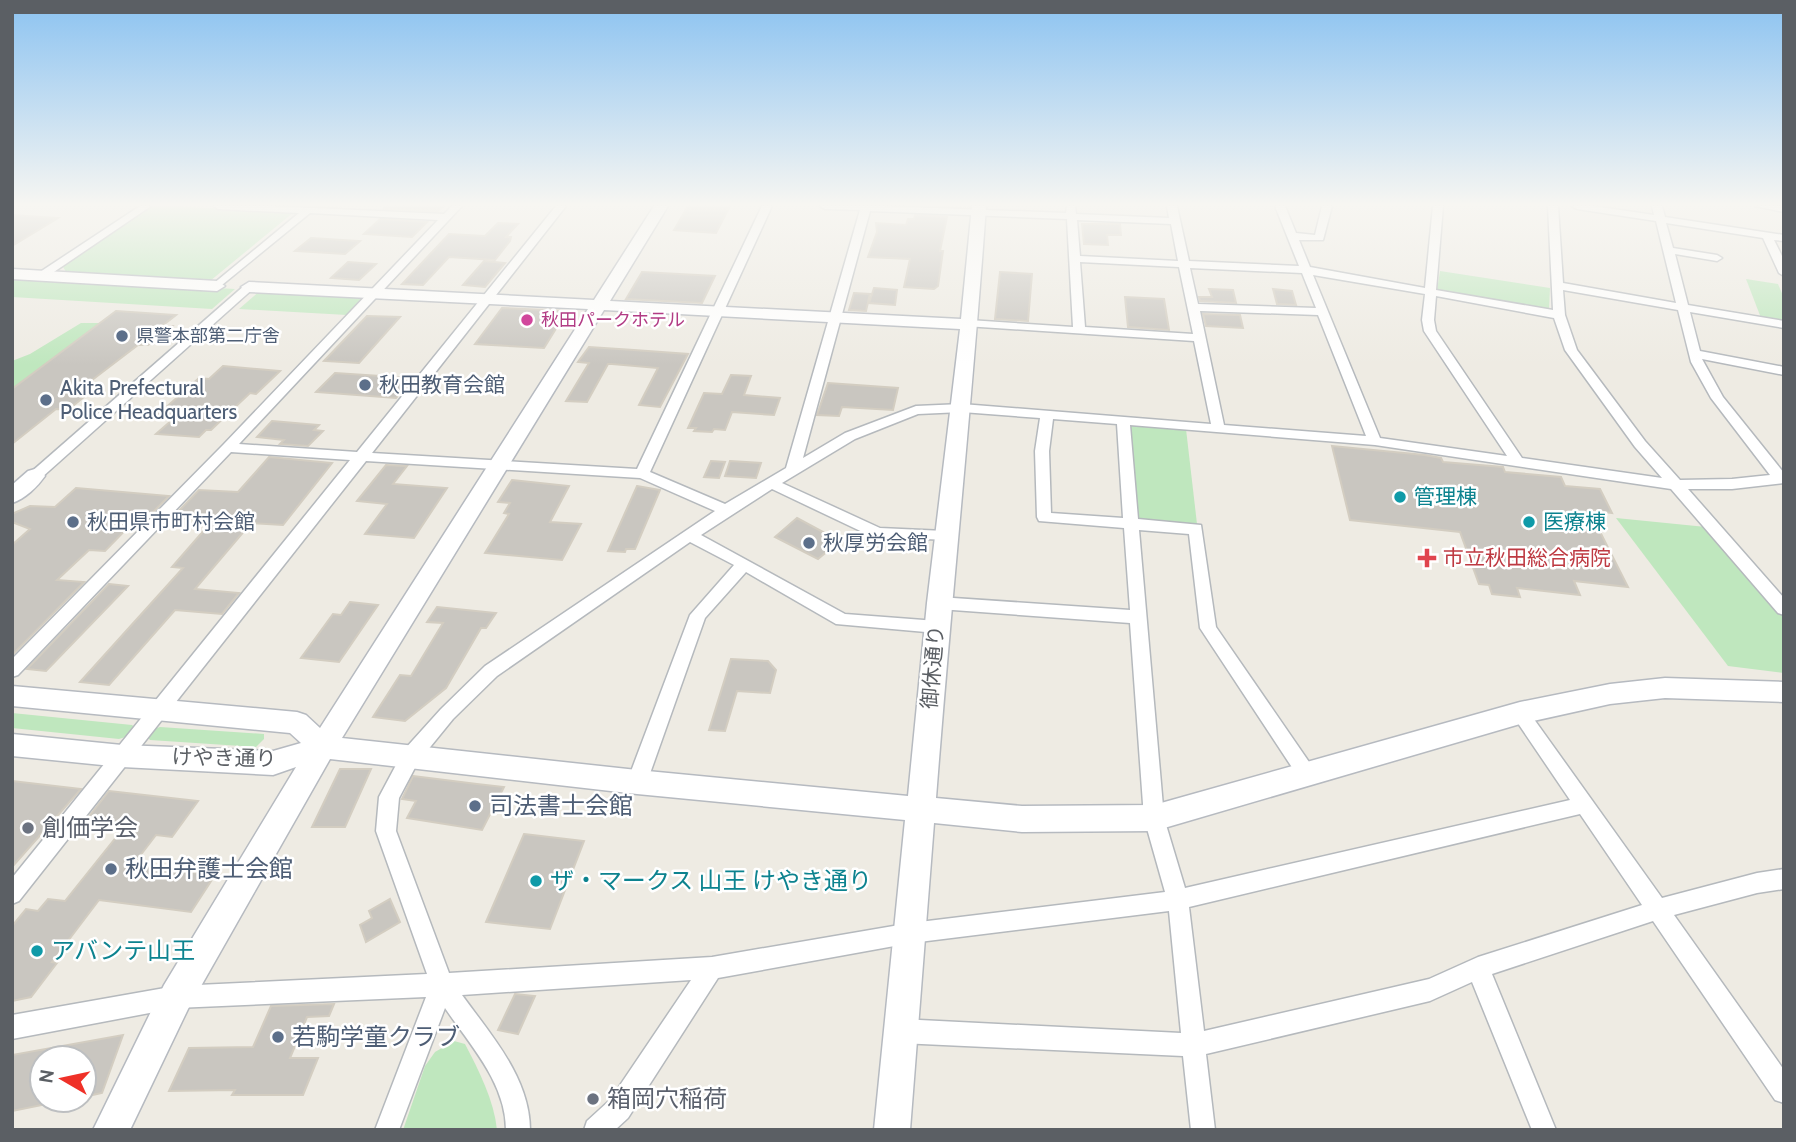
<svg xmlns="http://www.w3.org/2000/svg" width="1796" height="1142" viewBox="0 0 1796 1142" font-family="Cabin,'Noto Sans JP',sans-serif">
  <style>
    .green { fill: #bfe7be }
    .building { fill: #c9c6c0; stroke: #d3cdc1; stroke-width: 2 }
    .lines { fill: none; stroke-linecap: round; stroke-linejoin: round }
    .street-casing { stroke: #b5b9bd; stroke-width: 3 }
    .secondary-casing { stroke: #b6bac0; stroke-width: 3 }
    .street { fill: #fff; fill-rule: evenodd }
    .secondary { fill: #fff; fill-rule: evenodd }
    .hotel-dot { fill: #d1479c; stroke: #fff; stroke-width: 2.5 }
    .service-dot { fill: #5c6f8a; stroke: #fff; stroke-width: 2.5 }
    .culture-dot { fill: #0f9aa8; stroke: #fff; stroke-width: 2.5 }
    .health-dot { fill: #e0444e; stroke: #fff; stroke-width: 2.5 }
    .worship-dot { fill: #6b7280; stroke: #fff; stroke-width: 2.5 }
    .labels { text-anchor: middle; stroke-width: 5; stroke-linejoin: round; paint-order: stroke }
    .far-hotel-label { font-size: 18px; fill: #b23c85; stroke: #fff; text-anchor: start }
    .far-service-label { font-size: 18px; fill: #4e5e75; stroke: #fff; text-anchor: start }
    .service-label { font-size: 21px; fill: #4e5e75; stroke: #fff; text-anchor: start }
    .culture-label { font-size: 21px; fill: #0d838f; stroke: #fff; text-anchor: start }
    .health-label { font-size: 21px; fill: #be3a42; stroke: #fff; text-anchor: start }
    .street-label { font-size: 21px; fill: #5b5f64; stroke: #fff }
    .near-service-label { font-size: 24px; fill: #4e5e75; stroke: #fff; text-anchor: start }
    .near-worship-label { font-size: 24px; fill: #5b616d; stroke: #fff; text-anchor: start }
    .near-culture-label { font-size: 24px; fill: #0d838f; stroke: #fff; text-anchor: start }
  </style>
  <rect width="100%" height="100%" fill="#eeebe3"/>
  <g class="green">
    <polygon points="150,206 164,206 294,212 210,281 66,272 62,265"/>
    <polygon points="1440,271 1550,288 1549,310 1437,290"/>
    <polygon points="12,276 235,289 212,309 12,297"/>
    <polygon points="1746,279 1778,284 1784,298 1784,322 1761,318"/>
    <polygon points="261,290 366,296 347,315 239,309"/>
    <polygon points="81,323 100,323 12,389 12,361 30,354"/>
    <polygon points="1129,425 1186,429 1197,524 1138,519"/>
    <polygon points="1616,518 1706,527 1784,616 1784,673 1728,666"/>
    <polygon points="12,713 132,725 138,730 135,734 119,739 12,728"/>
    <polygon points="160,727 264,734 264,739 256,747 150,740 145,735 148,731"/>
    <path d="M454,1041L465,1044C479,1071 494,1100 497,1130H403L425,1066L435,1052Z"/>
  </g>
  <g class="building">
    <polygon points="384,206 444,206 438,211 384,209"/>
    <polygon points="688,206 730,206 716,233 674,230"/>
    <polygon points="12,215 58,218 12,246"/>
    <polygon points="915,215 947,217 940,251 943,251 938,286 934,289 904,287 910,259 868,257 877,232 876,223 906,225 908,219 914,219"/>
    <polygon points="380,219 427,222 412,237 364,234"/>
    <polygon points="498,223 518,224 506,237 511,237 510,241 495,260 449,257 423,285 402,284 449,234 485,236"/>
    <polygon points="1082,224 1120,224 1121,235 1107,235 1108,245 1084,244"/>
    <polygon points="311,238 360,241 345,254 295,251"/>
    <polygon points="484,261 505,263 485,287 463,285"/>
    <polygon points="348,262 376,264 359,280 331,278"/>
    <polygon points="642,272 715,276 702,303 626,299"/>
    <polygon points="1000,272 1032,274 1028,321 995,319"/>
    <polygon points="874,288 897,290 895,305 869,303"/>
    <polygon points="1209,289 1233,290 1236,303 1200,301 1199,297 1212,297"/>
    <polygon points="1273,289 1292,291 1296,305 1277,304"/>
    <polygon points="854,293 870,294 866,311 849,310"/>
    <polygon points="1125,297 1164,299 1169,330 1128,327"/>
    <polygon points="502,308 567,311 544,348 475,344"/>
    <polygon points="116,311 176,315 162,326 172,326 148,345 138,345 79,390 91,391 68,410 56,409 12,444 12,389"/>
    <polygon points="1203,314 1240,315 1243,328 1206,326"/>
    <polygon points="367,316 400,317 359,363 324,361"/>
    <polygon points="589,347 634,350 688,354 660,407 639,405 658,368 612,364 608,364 587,402 566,401 589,363 578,362"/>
    <polygon points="223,366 280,371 256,394 250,393 211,430 206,430 199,437 156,434 172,420 154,418 199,378 209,379"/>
    <polygon points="335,373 413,378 396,398 316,392"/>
    <polygon points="731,375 751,376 744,395 780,398 774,415 732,412 725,430 714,429 712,432 694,431 696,428 688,428 704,393 722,394"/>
    <polygon points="828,383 898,388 893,410 842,407 839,416 817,415"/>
    <polygon points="272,421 319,425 314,430 323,431 308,446 280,444 284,440 257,437"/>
    <polygon points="1332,446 1425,455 1441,458 1443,462 1503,467 1505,472 1561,477 1565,486 1600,489 1612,513 1589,510 1628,587 1574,581 1580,595 1517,588 1520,597 1492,594 1489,585 1479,584 1460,532 1350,520"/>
    <polygon points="269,457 332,463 283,525 251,523 195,589 239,593 222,614 175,610 109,685 80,682 183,568 172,567 213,520 172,518 199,490 238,492"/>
    <polygon points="711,461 725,462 719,478 704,477"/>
    <polygon points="730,461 761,463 756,478 725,476"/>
    <polygon points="386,465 407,466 393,484 447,488 414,538 365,534 387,504 357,501"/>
    <polygon points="512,480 569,486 550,522 581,524 562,560 485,553 509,514 504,513 510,503 498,502"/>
    <polygon points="637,486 660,490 635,549 626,549 625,552 608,551"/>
    <polygon points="76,488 169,496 149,516 139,516 105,551 89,550 57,580 84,582 12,655 12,545 30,529 12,522 12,514 30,506 55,507"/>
    <polygon points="797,518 836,539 828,546 831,548 818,559 775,537"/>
    <polygon points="109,584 128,586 46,671 27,669"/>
    <polygon points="350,602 378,605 339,662 301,658 333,614 341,615"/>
    <polygon points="437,607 496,613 486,628 481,628 446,688 405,721 373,717 400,675 411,676 443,623 427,622"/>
    <polygon points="731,659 768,661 776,670 770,693 737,691 725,731 709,730"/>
    <polygon points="340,769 371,769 345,827 312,827"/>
    <polygon points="413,776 477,784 504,787 482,830 407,818 416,801 402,799"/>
    <polygon points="12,781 81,789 12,867"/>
    <polygon points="109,791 198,801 172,837 156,835 133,865 215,875 191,912 99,900 52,962 57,963 31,997 12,1001 12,926 26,909 38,911 48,899 65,901 121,831 81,827"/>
    <polygon points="524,834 584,841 550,929 486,922"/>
    <polygon points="390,899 400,922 366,942 360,925 372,918 369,911"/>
    <polygon points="515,994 535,996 518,1034 498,1030"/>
    <polygon points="334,1004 329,1016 307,1017 290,1058 318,1058 303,1095 232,1095 235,1090 169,1091 189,1048 253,1047 271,1006"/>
    <polygon points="123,1035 102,1093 84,1097 84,1058 42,1058 42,1105 12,1111 12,1055"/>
  </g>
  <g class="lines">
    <defs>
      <g id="street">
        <polygon points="140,206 151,206 45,278 37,278 37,274"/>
        <path d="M213,206H270L444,214L452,206H462L239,444L357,452L556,206H566L372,453L637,469L762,206H772L650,472L725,504L786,468L860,210L825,209L820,206H884L1066,213L1067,206H1075L1076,214L1169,218L1167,206H1177L1189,261L1299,266L1275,206H1285L1296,233L1315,235L1322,206H1332L1323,240H1299L1310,267L1425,288L1433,206H1443L1436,290L1553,310L1548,206H1558L1563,283L1676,303L1656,221L1577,209L1572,206H1593L1654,215L1652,206H1662L1665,217L1784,235V241L1774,240L1784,260V276L1779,273L1763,238L1666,223L1673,248L1717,255L1722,258L1717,261L1675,254L1688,305L1784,321V328L1690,312L1700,351L1784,367V375L1702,359L1723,397L1784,473V483L1732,489H1688L1784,598V615L1778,613L1671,489L1375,445L1130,425L1138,519L1201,525L1216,627L1318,775L1315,781L1308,783L1301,781L1200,628L1189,534L1139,530L1164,818L1185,888L1570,800L1511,713L1514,708L1520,706L1526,708L1662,898L1757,873L1784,869V889L1757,893L1674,915L1784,1070V1103L1775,1100L1653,921L1492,974L1556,1130H1532L1472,982L1430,1001L1206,1054L1215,1130H1191L1183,1056L900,1043L892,1039L888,1031L892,1023L900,1019L1181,1033L1169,911L911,943L718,978L628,1118L615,1130H584L587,1121L610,1100L691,980L462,995C491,1035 530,1078 530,1130H506C506,1083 470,1045 445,1008L399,1130H375L426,997L176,1008L12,1039V1015L176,986L427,974L376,831L379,797L404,750L441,709L485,666L715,511L640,478L366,461L19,901L12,904V878L350,460L231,452L18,675L12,677V659L223,445L438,220L310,213L217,289L213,288V284L299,213L218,209ZM870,211L1067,219L1073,327L969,320L963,324L965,326L1194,341L1211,424L962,404L916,406L845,433L803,458ZM1077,220L1171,224L1178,261L1080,256ZM1080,262L1179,267L1193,334L1085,327ZM1190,268L1302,273L1316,308L1198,304ZM1313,275L1425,294L1422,320L1424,331L1507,456L1380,438ZM1563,290L1678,310L1691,362L1711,398L1770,475L1732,479L1680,480L1645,441L1577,350L1565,315ZM1436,296L1554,318L1565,350L1635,447L1662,478L1522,458L1436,331L1434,320ZM1200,311L1318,315L1366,436L1224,425ZM962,412L1040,418L1035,451L1037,517L1039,521L1124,528L1130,610L939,597L933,599L931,603L933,607L939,609L1130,623L1144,818L1165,892L911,923L712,957L449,973L396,831L399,798L418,762L453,719L497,676L690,542L734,565L690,615L627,782L630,788L637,790L644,788L647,782L705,618L746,572L836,624L937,633L943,631L945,627L943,623L937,621L845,614L701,535L772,489L873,537L950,540L953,536L950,532L945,531L880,528L782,483L855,439L918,414ZM1053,419L1117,424L1123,518L1051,513L1049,451ZM1580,814L1642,905L1478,957L1429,979L1204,1031L1189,907Z"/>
        <polygon points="1755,206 1784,206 1784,212"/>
        <polygon points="245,285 255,287 40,479 30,479 28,476 30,473"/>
      </g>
      <g id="secondary">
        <path d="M654,206H668L610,301L961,319L972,206H986C972,404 951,601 936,798L1022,806L1154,805L1520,702L1610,684L1665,678L1784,682V702L1665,698L1610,704L1520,724L1154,831L1022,832L934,823L910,1130H874L905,820L637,794L330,759L188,1009L130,1130H93L164,985L296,767L273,775L122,767L12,756V734L122,745L273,751L301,743L290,733L12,706V686L297,712L306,715L320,728L588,309L249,292L241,287L249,282L594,300ZM604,310L960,329L927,603L908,796L637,770L342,738Z"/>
        <polygon points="12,269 217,281 225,286 217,291 12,279"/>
        <path d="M35,469L42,471L45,476C38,486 25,499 12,503V485L28,471Z"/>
      </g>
    </defs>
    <use href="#street" class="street-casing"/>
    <use href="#secondary" class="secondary-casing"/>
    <use href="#street" class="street"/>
    <use href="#secondary" class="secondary"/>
  </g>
  <linearGradient id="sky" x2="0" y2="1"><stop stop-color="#8cc3f1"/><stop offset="0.56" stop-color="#f7f6f2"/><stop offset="1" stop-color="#f7f6f2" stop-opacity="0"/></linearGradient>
  <rect width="1796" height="365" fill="url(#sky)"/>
  <circle class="hotel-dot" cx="527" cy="320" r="7"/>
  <g class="service-dot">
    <circle cx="122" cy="336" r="7"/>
    <circle cx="365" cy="385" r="7"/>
    <circle cx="46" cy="400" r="7"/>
    <circle cx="73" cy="522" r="7"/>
    <circle cx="809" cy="543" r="7"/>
    <circle cx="475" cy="806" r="7"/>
    <circle cx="111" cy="869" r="7"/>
    <circle cx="278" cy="1037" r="7"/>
  </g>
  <g class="culture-dot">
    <circle cx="1400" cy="497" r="7"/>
    <circle cx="1529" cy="522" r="7"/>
    <circle cx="536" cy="881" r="7"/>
    <circle cx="37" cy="951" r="7"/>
  </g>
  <path class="health-dot" d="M1423.5 547.5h7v7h7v7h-7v7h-7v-7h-7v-7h7z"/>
  <g class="worship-dot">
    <circle cx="28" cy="828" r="7"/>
    <circle cx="593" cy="1099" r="7"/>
  </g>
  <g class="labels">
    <g class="far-hotel-label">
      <text x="541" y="326">秋田パークホテル</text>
    </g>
    <g class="far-service-label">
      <text x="136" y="342">県警本部第二庁舎</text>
    </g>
    <g class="service-label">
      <text x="379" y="392">秋田教育会館</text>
      <text x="60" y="395">Akita Prefectural<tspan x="60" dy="24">Police Headquarters</tspan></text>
      <text x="87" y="529">秋田県市町村会館</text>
      <text x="823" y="550">秋厚労会館</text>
    </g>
    <g class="culture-label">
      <text x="1414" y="504">管理棟</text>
      <text x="1543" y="529">医療棟</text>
    </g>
    <g class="health-label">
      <text x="1443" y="565">市立秋田総合病院</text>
    </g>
    <g class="street-label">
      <text transform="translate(933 667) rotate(-85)" y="7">御休通り</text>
      <text transform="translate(224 758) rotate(1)" y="7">けやき通り</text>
    </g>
    <g class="near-service-label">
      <text x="489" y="814">司法書士会館</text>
      <text x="125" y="877">秋田弁護士会館</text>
      <text x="292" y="1045">若駒学童クラブ</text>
    </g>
    <g class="near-worship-label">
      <text x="42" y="836">創価学会</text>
      <text x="607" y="1107">箱岡穴稲荷</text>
    </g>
    <g class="near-culture-label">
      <text x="550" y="889">ザ・マークス 山王 けやき通り</text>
      <text x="51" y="959">アバンテ山王</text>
    </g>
  </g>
  <rect width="1796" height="1142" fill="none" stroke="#5b5f64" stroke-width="28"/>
  <g transform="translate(63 1079) rotate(279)"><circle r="33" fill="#ffffff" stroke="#bdbfc1" stroke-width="2"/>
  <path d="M0-5L12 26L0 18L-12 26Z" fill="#ef3128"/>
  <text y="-10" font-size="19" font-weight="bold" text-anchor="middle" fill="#5b5f64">N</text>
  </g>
</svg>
